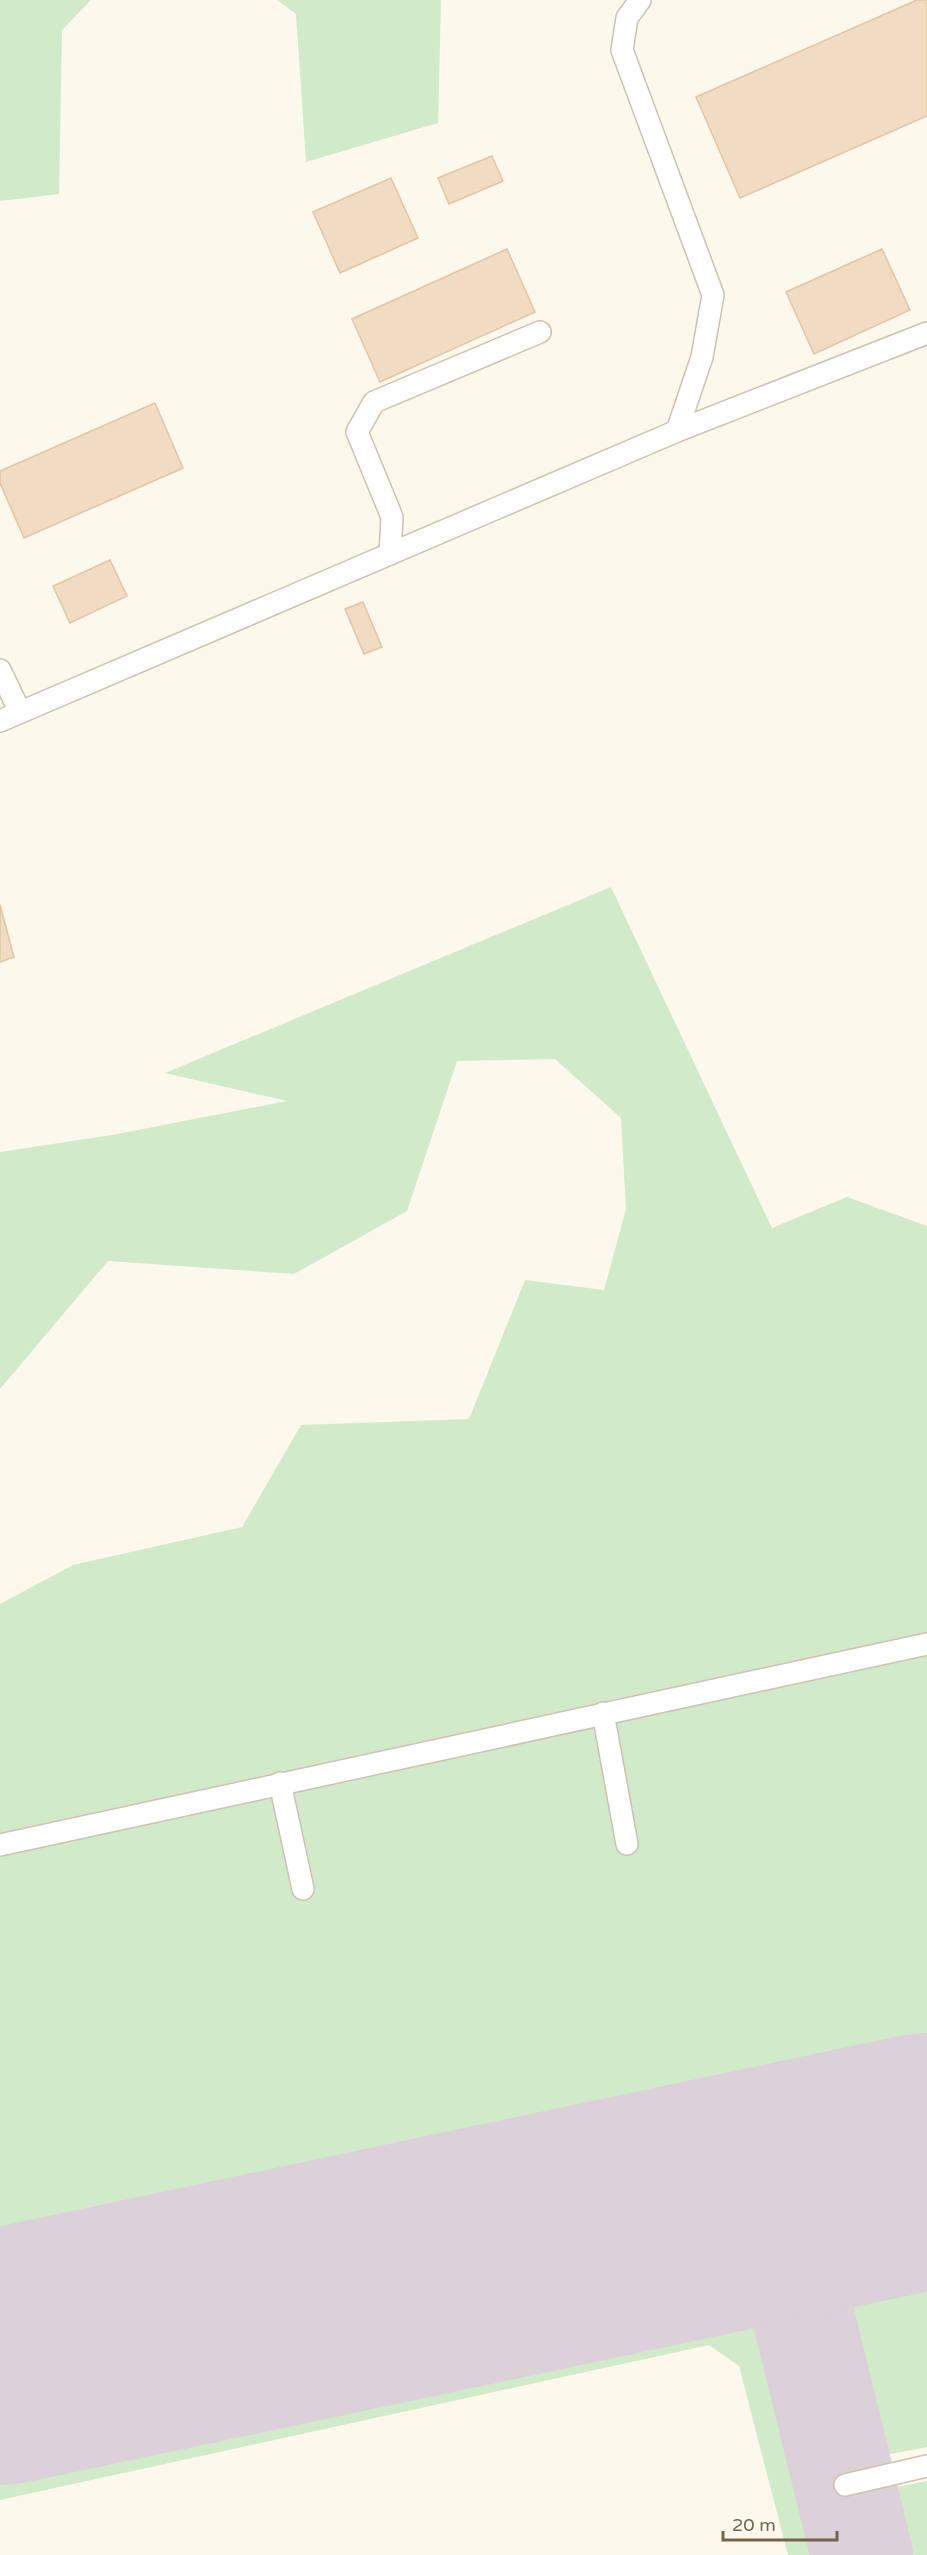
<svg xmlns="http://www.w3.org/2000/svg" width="927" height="2555" viewBox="0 0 927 2555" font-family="'Varela Round',sans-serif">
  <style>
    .green { fill: #d1eac9 }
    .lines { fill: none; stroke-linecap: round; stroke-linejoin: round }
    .taxiway { stroke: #dcd0d9; stroke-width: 102 }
    .runway { stroke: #dcd0d9; stroke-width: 256 }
    .building { fill: #f0dcc3; stroke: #e2c5a4; stroke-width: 1.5 }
    .service-casing { stroke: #cec1b0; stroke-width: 24 }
    .service { stroke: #fff; stroke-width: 21 }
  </style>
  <rect width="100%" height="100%" fill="#fcf8eb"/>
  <g class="green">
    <polygon points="0,0 91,0 62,30 59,194 0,201"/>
    <polygon points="277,0 441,0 438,123 306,162 296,14"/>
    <polygon points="611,887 772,1228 847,1197 927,1226 927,2069 0,2265 0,1604 73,1565 242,1527 301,1425 469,1419 525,1280 604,1290 626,1209 621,1118 555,1059 457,1061 407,1211 294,1274 108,1261 0,1389 0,1152 112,1135 287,1101 165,1073"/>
    <polygon points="927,2252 927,2447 856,2461 818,2274"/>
    <polygon points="768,2287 780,2305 839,2555 788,2555 739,2366 709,2345 0,2500 0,2450"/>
    <polygon points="927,2481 927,2555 889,2555 876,2491"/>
  </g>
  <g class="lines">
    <polyline class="taxiway" points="773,2193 862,2555"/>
    <polyline class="runway" points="0,2357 927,2161"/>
  </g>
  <g class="building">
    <polygon points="917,0 927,0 927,116 740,198 696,97"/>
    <polygon points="492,156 503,181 449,204 438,178"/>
    <polygon points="391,178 418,238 340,273 313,212"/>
    <polygon points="507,249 535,312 380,382 352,319"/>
    <polygon points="882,249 910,310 814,354 786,292"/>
    <polygon points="155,403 183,468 24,538 0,483 0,471"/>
    <polygon points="110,560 127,596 70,623 53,586"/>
    <polygon points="363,602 382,647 364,654 345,609"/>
    <polygon points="0,905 14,957 0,962"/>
  </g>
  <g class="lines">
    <defs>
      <g id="service">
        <polyline points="640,0 627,18 622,50 713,295 702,357 677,431"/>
        <polyline points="390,554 392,517 357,432 374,402 540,332"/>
        <polyline points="0,670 20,712"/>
        <polyline points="0,721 677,431 927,333"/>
        <polyline points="603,1713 627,1844"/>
        <polyline points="280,1783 303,1889"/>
        <polyline points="0,1845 927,1644"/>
        <polyline points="845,2485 927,2466"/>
      </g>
    </defs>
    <use href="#service" class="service-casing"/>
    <use href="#service" class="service"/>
  </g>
  <path d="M723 2531v9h114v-9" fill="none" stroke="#76624e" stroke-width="3"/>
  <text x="732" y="2531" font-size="18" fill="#76624e" stroke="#fefbf1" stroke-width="4.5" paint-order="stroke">20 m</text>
</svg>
